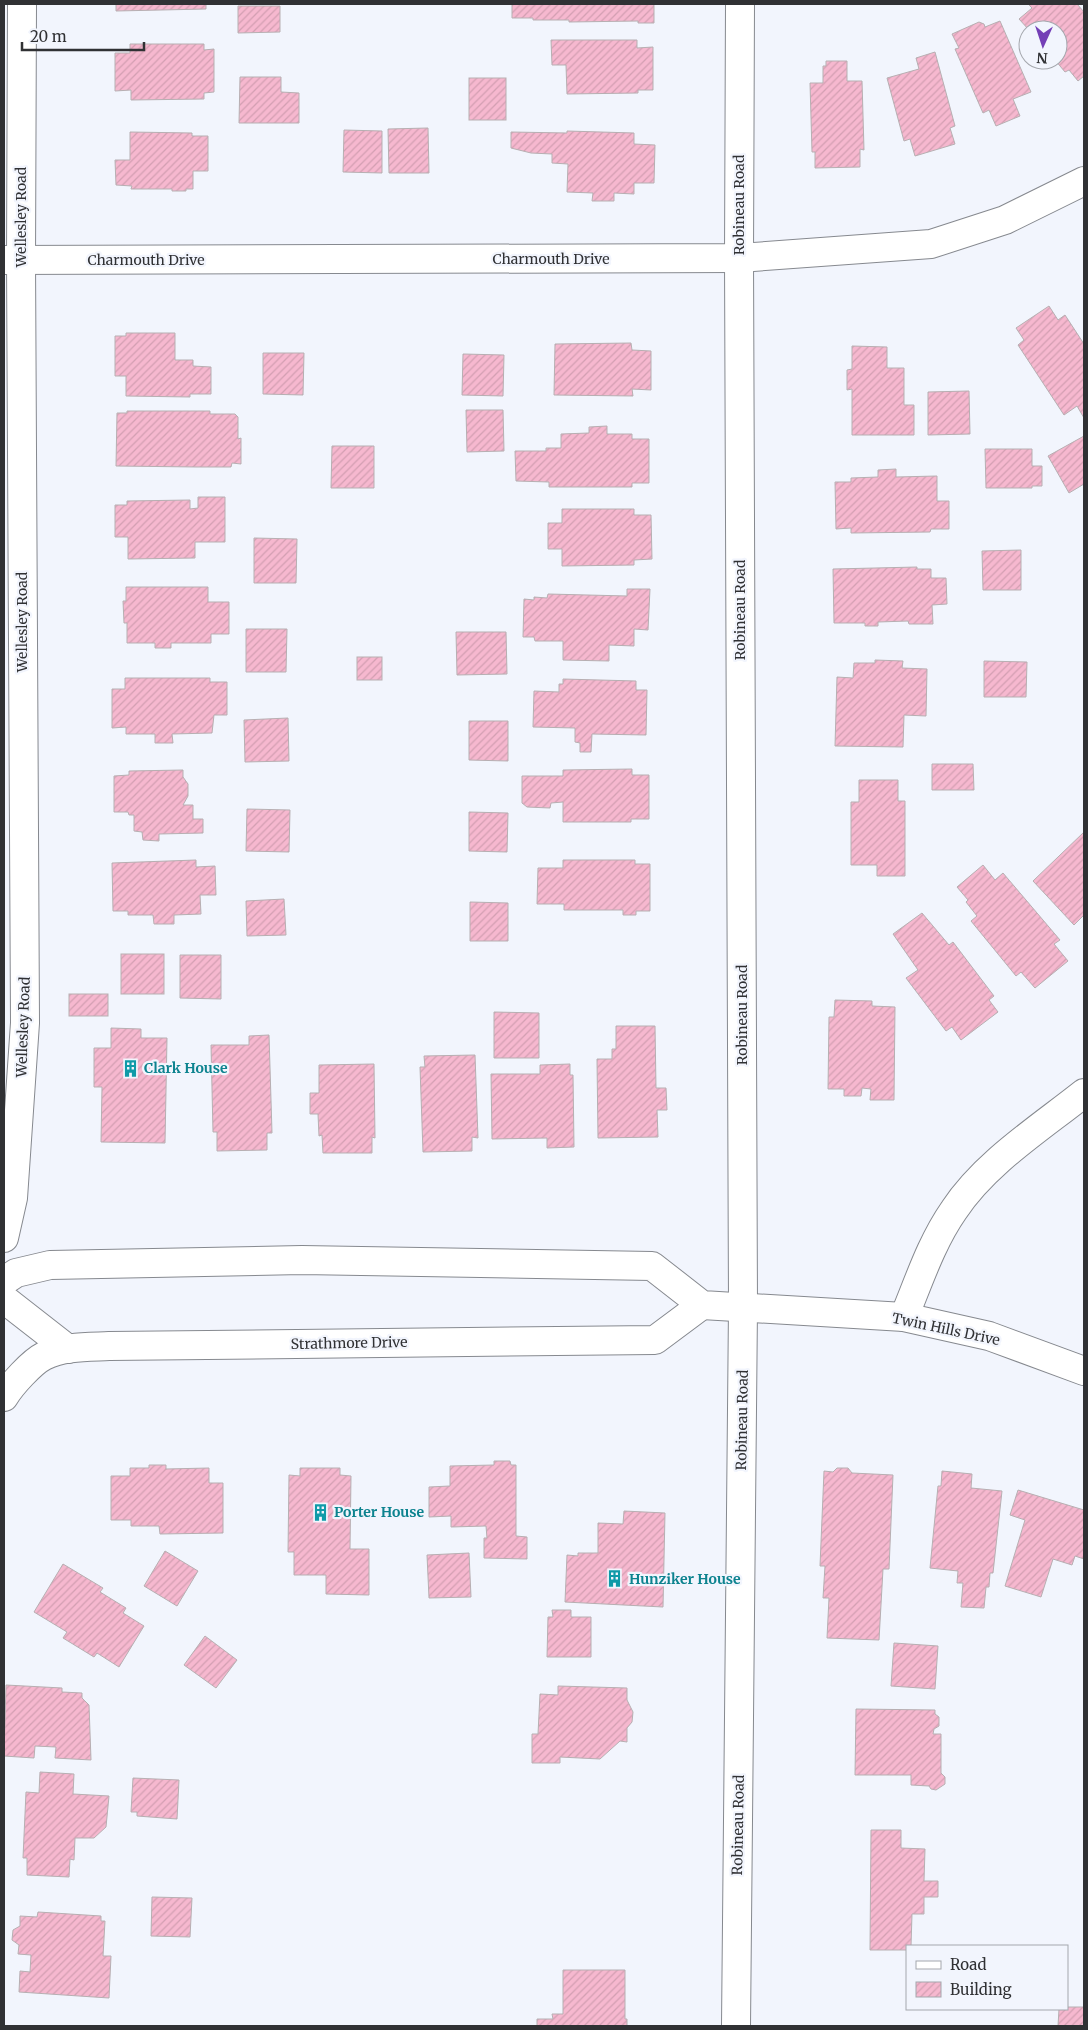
<svg xmlns="http://www.w3.org/2000/svg" width="1088" height="2030" viewBox="0 0 1088 2030" font-family="Merriweather,serif">
  <style>
    .building { fill: url(#building-hatch); stroke: #b7afb2 }
    .lines { fill: none; stroke-linecap: round; stroke-linejoin: round }
    .minor-casing { stroke: #86898f; stroke-width: 30 }
    .minor { stroke: #fff; stroke-width: 28 }
    .labels { text-anchor: middle; stroke-width: 4.5; stroke-linejoin: round; paint-order: stroke }
    .street-label { font-size: 14px; fill: #303134; stroke: #f2f5fd }
    .culture-label { font-size: 14px; font-weight: bold; fill: #0d838f; stroke: #f2f5fd; text-anchor: start }
  </style>
  <defs>
    <pattern id="building-hatch" width="6" height="6" patternUnits="userSpaceOnUse" patternTransform="scale(1.25)"><rect width="6" height="6" fill="#f6b8cf"/><path d="M-1 1l2-2M0 6l6-6M5 7l2-2" fill="none" stroke="#d39fb2"/></pattern>
  </defs>
  <rect width="100%" height="100%" fill="#f2f5fd"/>
  <g class="building">
    <polygon points="116,4 206,4 206,9 116,11"/>
    <polygon points="512,4 654,4 654,23 638,23 638,21 569,22 569,20 533,20 533,18 512,18"/>
    <polygon points="1028,4 1077,4 1084,12 1084,76 1078,81 1069,70 1065,72 1055,60 1058,60 1058,30 1029,30 1019,19 1032,8"/>
    <polygon points="238,6 280,6 280,32 238,33"/>
    <polygon points="1000,21 1031,92 1013,99 1020,116 996,126 989,110 983,113 955,49 959,48 952,34 979,22 984,24 985,27"/>
    <polygon points="551,40 637,40 637,48 653,47 653,90 638,90 638,93 567,94 566,65 552,65"/>
    <polygon points="130,44 204,44 204,50 214,49 214,92 204,93 204,99 131,100 131,90 115,91 115,53 130,53"/>
    <polygon points="935,52 955,126 950,128 955,144 915,156 910,139 904,141 887,78 919,69 916,58"/>
    <polygon points="826,61 847,61 847,81 862,81 864,150 860,149 860,167 815,168 815,152 812,152 810,83 823,83 823,66 826,66"/>
    <polygon points="240,77 281,77 281,92 299,93 299,123 239,123"/>
    <rect x="469" y="78" width="37" height="42"/>
    <polygon points="428,128 429,173 389,173 388,129"/>
    <polygon points="344,130 382,131 382,173 343,172"/>
    <polygon points="567,131 634,133 634,144 655,145 654,183 634,183 634,194 614,193 614,201 592,201 593,193 567,192 568,164 552,163 552,154 531,153 511,148 511,132 567,133"/>
    <polygon points="130,132 192,133 192,136 208,136 208,171 193,171 193,189 186,189 186,191 172,191 172,189 131,189 132,186 116,185 115,160 130,160"/>
    <polygon points="1049,306 1058,320 1065,315 1084,344 1084,418 1077,406 1064,415 1018,345 1024,340 1016,328"/>
    <polygon points="126,333 175,333 175,360 193,360 193,366 211,367 211,394 190,394 190,397 126,396 126,376 115,376 115,336 126,336"/>
    <polygon points="631,343 632,350 651,351 651,390 632,389 633,396 554,395 555,344"/>
    <polygon points="852,346 887,347 887,368 904,368 904,405 914,405 914,435 852,435 852,389 847,390 847,370 852,369"/>
    <polygon points="263,353 304,353 303,395 263,394"/>
    <polygon points="463,354 504,355 503,396 462,395"/>
    <polygon points="969,391 970,434 928,435 928,392"/>
    <polygon points="466,410 503,410 504,451 467,452"/>
    <polygon points="127,411 210,411 210,414 235,414 238,417 238,439 241,438 241,464 232,463 231,467 197,467 116,466 117,413 127,413"/>
    <polygon points="607,426 607,434 632,434 632,439 649,439 649,483 632,483 632,487 549,487 549,482 516,481 515,451 546,451 546,448 561,448 561,434 589,433 589,427"/>
    <polygon points="1084,436 1084,484 1069,493 1048,456"/>
    <polygon points="332,446 374,446 374,488 331,488"/>
    <polygon points="985,449 1032,449 1032,466 1042,466 1042,486 1032,486 1032,488 986,488"/>
    <polygon points="896,469 896,477 937,476 937,501 949,501 949,529 931,529 930,532 851,533 851,528 836,529 835,482 851,482 851,478 878,477 878,470"/>
    <polygon points="198,497 225,497 225,542 195,542 195,558 128,559 128,537 115,537 115,505 127,505 127,501 190,500 190,509 198,508"/>
    <polygon points="562,509 634,509 634,515 651,515 652,559 634,560 634,565 562,566 562,549 548,549 548,523 562,523"/>
    <polygon points="254,538 297,539 296,583 254,583"/>
    <polygon points="1021,550 1021,590 983,590 982,551"/>
    <polygon points="917,567 917,569 931,569 931,578 946,578 947,604 932,605 933,624 909,624 908,621 878,622 878,626 865,626 865,623 834,623 833,569"/>
    <polygon points="126,587 208,587 208,602 229,602 229,634 211,634 211,643 171,643 171,648 155,648 155,643 127,643 127,623 124,623 123,601 126,601"/>
    <polygon points="627,589 650,589 648,630 634,629 634,646 609,645 609,661 563,660 563,641 535,641 534,637 523,637 524,599 534,600 534,597 547,598 548,594 627,596"/>
    <polygon points="246,629 287,629 286,672 246,672"/>
    <polygon points="456,632 506,632 507,674 457,675"/>
    <rect x="357" y="657" width="25" height="23"/>
    <polygon points="875,660 903,661 902,668 927,669 926,716 904,715 903,747 835,746 837,677 853,678 854,663 875,663"/>
    <polygon points="984,661 1027,662 1026,697 984,697"/>
    <polygon points="125,678 210,678 210,682 227,682 227,715 214,715 212,733 172,734 173,743 155,743 155,734 126,734 126,727 112,728 112,689 125,689"/>
    <polygon points="563,679 636,681 636,690 647,690 646,735 592,734 591,752 580,752 580,743 575,742 575,728 533,727 534,691 559,692 559,684 563,684"/>
    <polygon points="288,718 289,761 245,762 244,720"/>
    <polygon points="469,721 508,721 508,761 469,760"/>
    <polygon points="932,764 973,764 974,790 932,790"/>
    <polygon points="632,769 632,775 649,775 649,819 631,819 631,822 563,822 563,802 551,803 550,808 527,807 522,803 522,776 563,776 563,770"/>
    <polygon points="183,770 183,777 188,784 188,796 183,805 193,805 193,819 203,819 203,833 159,834 159,841 143,840 142,832 134,831 134,815 129,815 128,812 114,812 114,776 129,775 129,771"/>
    <polygon points="859,780 898,780 898,801 905,801 905,876 877,876 877,865 851,865 851,802 859,802"/>
    <polygon points="247,809 290,810 289,852 246,851"/>
    <polygon points="469,812 508,813 507,852 469,851"/>
    <polygon points="1084,832 1084,915 1074,925 1033,881"/>
    <polygon points="196,860 196,867 215,866 216,895 200,895 201,914 174,915 174,924 154,924 153,915 128,915 128,911 113,911 112,863"/>
    <polygon points="563,860 635,860 635,864 650,864 650,911 636,911 636,915 623,915 623,910 564,910 564,904 537,904 538,868 563,868"/>
    <polygon points="983,865 995,880 1003,873 1060,940 1054,944 1068,961 1035,988 1021,972 1016,976 971,921 977,916 966,902 968,900 957,887"/>
    <polygon points="284,899 286,935 247,936 246,901"/>
    <polygon points="470,902 508,903 508,941 470,941"/>
    <polygon points="922,913 949,945 953,942 994,996 989,1000 998,1012 961,1040 952,1027 946,1031 906,978 918,970 893,934"/>
    <rect x="121" y="954" width="43" height="40"/>
    <polygon points="180,955 221,955 221,999 180,998"/>
    <rect x="69" y="994" width="39" height="22"/>
    <polygon points="835,1000 872,1001 872,1006 895,1007 894,1100 870,1100 871,1089 862,1088 861,1096 844,1096 844,1089 828,1089 829,1017 834,1017"/>
    <polygon points="494,1012 539,1013 539,1058 494,1058"/>
    <polygon points="616,1026 655,1026 656,1088 666,1088 667,1110 657,1110 658,1137 598,1138 597,1059 612,1059 612,1049 616,1049"/>
    <polygon points="111,1028 141,1029 141,1038 167,1038 165,1143 101,1142 102,1087 94,1087 94,1048 111,1048"/>
    <polygon points="269,1035 272,1133 267,1133 267,1150 217,1151 217,1132 213,1132 211,1045 249,1045 249,1036"/>
    <polygon points="475,1055 478,1138 472,1137 472,1151 423,1152 420,1067 425,1067 424,1056"/>
    <polygon points="374,1064 375,1138 372,1137 372,1153 323,1153 322,1135 319,1136 318,1114 310,1114 310,1093 319,1093 319,1065"/>
    <polygon points="570,1064 570,1075 573,1075 574,1147 547,1148 547,1138 492,1139 491,1074 540,1074 540,1065"/>
    <polygon points="494,1461 510,1461 511,1465 516,1465 516,1536 527,1537 527,1559 484,1558 484,1538 487,1538 486,1526 451,1527 451,1516 429,1517 429,1487 450,1486 450,1466 494,1465"/>
    <polygon points="149,1465 166,1465 166,1469 209,1468 209,1483 223,1483 223,1533 160,1534 159,1526 131,1526 131,1520 111,1520 111,1476 130,1476 130,1468 149,1468"/>
    <polygon points="300,1468 340,1468 340,1475 351,1476 350,1549 369,1549 369,1595 326,1594 326,1575 294,1575 294,1552 288,1552 289,1475 300,1476"/>
    <polygon points="837,1468 848,1468 852,1473 893,1475 889,1569 883,1569 879,1640 827,1638 829,1598 823,1598 825,1566 820,1566 824,1471 833,1472"/>
    <polygon points="942,1471 972,1474 971,1488 1002,1491 993,1573 990,1573 989,1587 986,1587 984,1608 961,1607 963,1583 957,1583 958,1571 930,1568 938,1486 941,1486"/>
    <polygon points="1018,1490 1084,1510 1084,1559 1075,1556 1072,1565 1053,1559 1041,1597 1005,1586 1025,1520 1010,1515"/>
    <polygon points="624,1511 665,1513 663,1607 565,1602 567,1555 578,1556 578,1553 598,1553 598,1523 623,1524"/>
    <polygon points="165,1551 198,1571 177,1606 144,1586"/>
    <polygon points="469,1553 471,1597 429,1598 427,1555"/>
    <polygon points="63,1564 103,1588 100,1592 126,1608 123,1613 144,1626 119,1667 97,1653 94,1657 63,1638 67,1632 34,1612"/>
    <polygon points="552,1610 571,1610 571,1617 591,1617 591,1657 547,1657 548,1617 553,1617"/>
    <polygon points="205,1636 237,1660 216,1688 184,1665"/>
    <polygon points="894,1643 938,1646 935,1689 891,1686"/>
    <polygon points="6,1685 62,1688 62,1692 82,1693 82,1698 89,1705 91,1760 55,1758 56,1747 35,1746 34,1758 4,1756"/>
    <polygon points="558,1686 627,1688 627,1700 633,1712 632,1722 627,1728 627,1742 620,1741 600,1759 560,1757 560,1763 532,1763 532,1734 538,1734 540,1694 558,1695"/>
    <polygon points="856,1709 935,1710 935,1714 939,1717 939,1726 934,1729 933,1734 941,1734 941,1773 945,1777 945,1784 936,1790 931,1789 929,1786 911,1785 911,1775 855,1775"/>
    <polygon points="40,1772 74,1774 73,1794 109,1796 106,1827 94,1838 75,1838 74,1860 70,1859 69,1877 27,1875 27,1858 23,1858 26,1792 39,1793"/>
    <polygon points="133,1778 179,1780 177,1819 137,1816 137,1812 131,1812"/>
    <polygon points="871,1830 901,1830 901,1848 925,1849 924,1881 938,1881 938,1897 924,1897 924,1914 912,1914 911,1946 907,1946 907,1950 870,1950"/>
    <polygon points="152,1897 192,1898 190,1937 151,1936"/>
    <polygon points="38,1912 101,1916 101,1921 105,1921 103,1956 111,1956 109,1998 19,1992 20,1971 30,1972 31,1955 18,1954 19,1945 12,1940 13,1930 20,1926 20,1916 37,1917"/>
    <polygon points="563,1970 625,1970 625,2019 627,2019 627,2026 537,2026 537,2019 553,2019 552,2014 563,2014"/>
    <polygon points="1067,2007 1084,2007 1084,2026 1058,2026 1059,2009 1067,2009"/>
  </g>
  <g class="lines">
    <defs>
      <g id="minor">
        <polyline points="4,260 739,258 931,244 1005,220 1084,181"/>
        <polyline points="4,1238 13,1198 25,1023 21,260 22,4"/>
        <polyline points="4,1281 16,1273 50,1265 302,1260 652,1266 702,1305 904,1317 989,1336 1084,1371"/>
        <polyline points="4,1299 68,1349"/>
        <path d="M904,1317C919,1281 931,1243 954,1210C985,1163 1040,1128 1084,1093"/>
        <path d="M4,1397C11,1385 32,1362 44,1356C63,1346 89,1347 109,1346L655,1340L702,1305"/>
        <polyline points="736,2026 743,1307 739,258 740,4"/>
      </g>
    </defs>
    <use href="#minor" class="minor-casing"/>
    <use href="#minor" class="minor"/>
  </g>
  <defs>
    <symbol id="building-bare" viewBox="-9 -9 18 18"><path d="M-4-6H4V6H1V3H-1V6H-4ZM-2.5-4.3h1.7v1.8h-1.7ZM.8-4.3h1.7v1.8H.8ZM-2.5-1h1.7V.8h-1.7ZM.8-1h1.7V.8H.8Z" fill="#0f9aa8" stroke="#f2f5fd" stroke-width="2.5" paint-order="stroke"/></symbol>
  </defs>
  <g fill-rule="evenodd">
    <use href="#building-bare" x="118" y="1056" width="25" height="25"/>
    <use href="#building-bare" x="308" y="1500" width="25" height="25"/>
    <use href="#building-bare" x="602" y="1566" width="25" height="25"/>
  </g>
  <g class="labels">
    <g class="street-label">
      <text transform="translate(739 205) rotate(-90)" y="5">Robineau Road</text>
      <text transform="translate(21 217) rotate(-90)" y="5">Wellesley Road</text>
      <text x="551" y="264">Charmouth Drive</text>
      <text x="146" y="265">Charmouth Drive</text>
      <text transform="translate(740 610) rotate(-90)" y="5">Robineau Road</text>
      <text transform="translate(22 622) rotate(-90)" y="5">Wellesley Road</text>
      <text transform="translate(742 1015) rotate(-90)" y="5">Robineau Road</text>
      <text transform="translate(23 1027) rotate(-88)" y="5">Wellesley Road</text>
      <text transform="translate(946 1329) rotate(12)" y="5">Twin Hills Drive</text>
      <text transform="translate(349 1343) rotate(-1)" y="5">Strathmore Drive</text>
      <text transform="translate(742 1420) rotate(-89)" y="5">Robineau Road</text>
      <text transform="translate(738 1825) rotate(-89)" y="5">Robineau Road</text>
    </g>
    <g class="culture-label">
      <text x="144" y="1073">Clark House</text>
      <text x="334" y="1517">Porter House</text>
      <text x="629" y="1584">Hunziker House</text>
    </g>
  </g>
  <rect width="1088" height="2030" fill="none" stroke="#303134" stroke-width="10"/>
  <rect x="906" y="1945" width="162" height="65" fill="#f2f5fd" stroke="#a4a7ad"/>
  <rect x="916" y="1961" width="25" height="8" fill="#ffffff" stroke="#a4a7ad"/>
  <text x="950" y="1970" font-size="15" fill="#303134">Road</text>
  <rect x="916" y="1982" width="25" height="15" fill="url(#building-hatch)" stroke="#a4a7ad"/>
  <text x="950" y="1995" font-size="15" fill="#303134">Building</text>
  <g transform="translate(1043 45) rotate(183)"><circle r="24" fill="#f2f5fd" stroke="#a4a7ad"/>
  <path d="M0-4L9 19L0 12L-9 19Z" fill="#743fb6"/>
  <text y="-8" font-size="14" font-weight="bold" text-anchor="middle" fill="#303134">N</text>
  </g>
  <path d="M22 42v8h122v-8" fill="none" stroke="#303134" stroke-width="2.5"/>
  <text x="30" y="42" font-size="15" fill="#303134" stroke="#f2f5fd" stroke-width="4" paint-order="stroke">20 m</text>
</svg>
